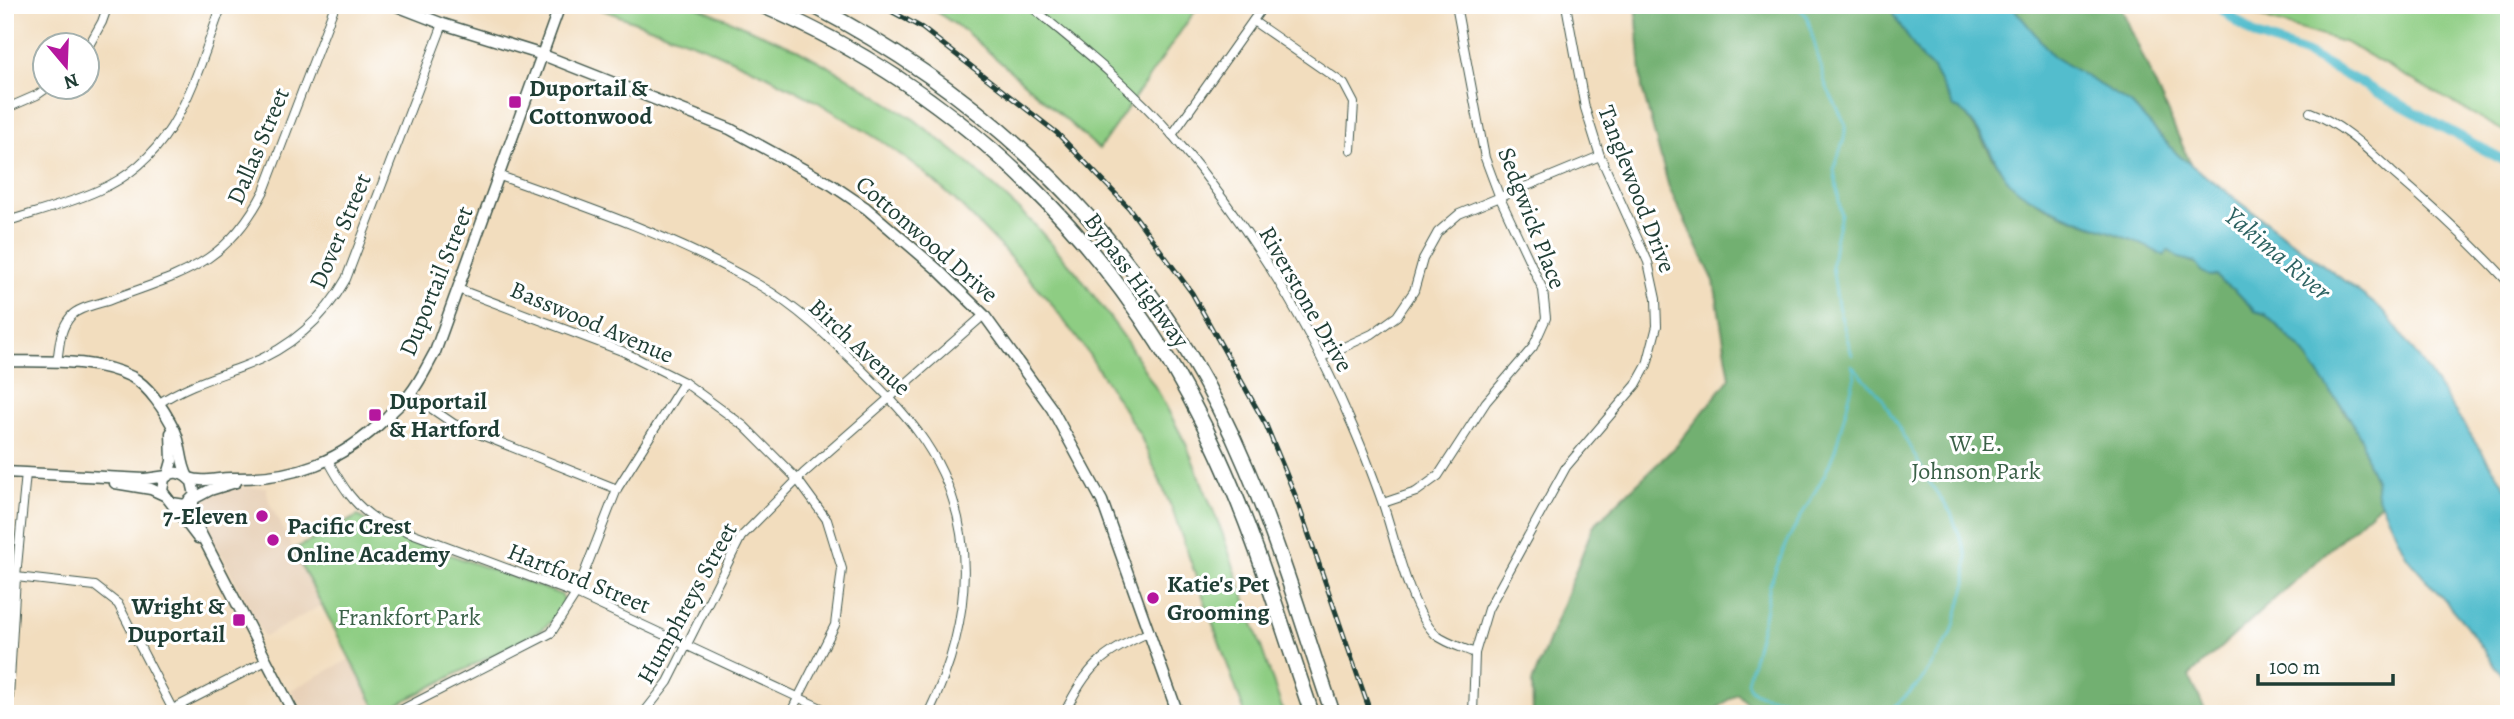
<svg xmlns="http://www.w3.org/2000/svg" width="2514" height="719" viewBox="0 0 2514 719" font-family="Alegreya,serif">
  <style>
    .built { fill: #e7d0b7 }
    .green { fill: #8ecd83; stroke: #56855c; stroke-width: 2 }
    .forest { fill: #72b071; stroke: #487652; stroke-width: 2 }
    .water { fill: #52bdcd; stroke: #387d80; stroke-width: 2 }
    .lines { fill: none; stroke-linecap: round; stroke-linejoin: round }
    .stream { stroke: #52bdcd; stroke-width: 2.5 }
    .canal { stroke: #52bdcd; stroke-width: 10 }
    .street-casing { stroke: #3f5549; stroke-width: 10 }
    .secondary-casing { stroke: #3f5549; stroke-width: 13 }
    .highway-casing { stroke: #3f5549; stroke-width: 17 }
    .street { stroke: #fff; stroke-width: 8 }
    .secondary { stroke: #fff; stroke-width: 10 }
    .highway { stroke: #fff; stroke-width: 14 }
    .rail-casing { stroke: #1f3d34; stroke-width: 5 }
    .rail { stroke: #fff; stroke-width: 2.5; stroke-dasharray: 8; stroke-linecap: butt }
    .poi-dot { fill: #b5179e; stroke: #fff; stroke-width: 2.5 }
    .labels { text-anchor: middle; stroke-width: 6; stroke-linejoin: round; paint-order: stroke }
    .poi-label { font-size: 24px; font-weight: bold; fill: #1f3d34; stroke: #fff; text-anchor: start }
    .street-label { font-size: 24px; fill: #1f3d34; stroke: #fff }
    .park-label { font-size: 24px; fill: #3b6148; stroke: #fff }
    .water-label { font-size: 26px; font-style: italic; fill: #2e6362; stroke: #fff }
  </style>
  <rect width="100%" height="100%" fill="#fff"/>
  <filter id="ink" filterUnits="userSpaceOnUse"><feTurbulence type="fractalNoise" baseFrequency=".0143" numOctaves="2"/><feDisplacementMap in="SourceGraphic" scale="14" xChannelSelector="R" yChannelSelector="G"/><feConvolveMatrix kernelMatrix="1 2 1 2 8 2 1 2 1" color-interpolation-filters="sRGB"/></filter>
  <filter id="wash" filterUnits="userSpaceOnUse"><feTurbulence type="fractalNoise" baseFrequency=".00686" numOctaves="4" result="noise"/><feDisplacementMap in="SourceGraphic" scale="28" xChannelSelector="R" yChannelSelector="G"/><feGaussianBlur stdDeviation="1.57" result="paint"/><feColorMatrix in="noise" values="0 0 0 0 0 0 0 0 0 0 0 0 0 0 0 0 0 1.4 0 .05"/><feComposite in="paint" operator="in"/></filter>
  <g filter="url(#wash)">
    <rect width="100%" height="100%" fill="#f2ddbe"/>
    <g class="built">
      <polygon points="266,487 269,502 322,605 264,637 221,553 199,524 196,509 202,498 232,488"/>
      <polygon points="350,659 379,714 303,714 291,690"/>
    </g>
    <g class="green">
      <polygon points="589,5 694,5 797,49 846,76 915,120 965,160 1033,223 1077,273 1124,337 1160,395 1186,444 1222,532 1284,714 1245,714 1172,509 1140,435 1088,353 1050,302 1000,246 955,200 920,169 886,144 816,101 764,74 702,46"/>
      <polygon points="926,5 1199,5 1099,149 965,31"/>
      <polygon points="2235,5 2509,5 2509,134 2346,43 2269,20"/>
      <polygon points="358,516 385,531 562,595 565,603 559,614 543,629 379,714 293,550"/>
    </g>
    <g class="forest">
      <path d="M1636,5H1887L1923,60L1933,69L1954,107L1960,108C1982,132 1997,174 2020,191C2061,222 2115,228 2159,253L2171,251L2217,276L2221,282L2235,290L2255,311L2265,314L2301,349L2353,423L2362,440L2367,462L2375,480L2381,503L2189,676L2207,714H1758L1737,693L1710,714H1533L1532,683L1593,526L1676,446L1730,378L1714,281L1669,188L1642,88Z"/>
      <polygon points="2011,5 2120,5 2191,165 2178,155 2131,104 2054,57"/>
    </g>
    <path class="water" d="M1887,5H2011L2054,57L2131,104L2178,155L2384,311L2426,368L2509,492V685L2465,624L2407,557L2377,495L2375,480L2367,462L2362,440L2346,411L2332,394L2301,349L2265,314L2255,311L2235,290L2221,282L2217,276H2210L2201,271L2194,262L2179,258L2168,250L2164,256C2120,230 2064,221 2021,192C2003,180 1996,160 1986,143C1979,131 1970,119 1960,109L1954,108L1933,69L1923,60Z"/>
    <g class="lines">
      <g class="stream">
        <polyline points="1795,5 1807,16 1826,86 1846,125 1844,139 1834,169 1841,214 1835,241 1832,265 1838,306 1852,355"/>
        <polyline points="1854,367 1882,398 1930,483 1951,513 1967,555 1966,587 1951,635 1919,684 1886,714"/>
        <path d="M1828,714C1809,690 1751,708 1747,681L1764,618L1770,584L1787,541L1825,474L1835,450L1855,376L1852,365"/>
      </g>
      <polyline class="canal" points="2216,5 2256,36 2305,53 2509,163"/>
    </g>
  </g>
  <g filter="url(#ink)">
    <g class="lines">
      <defs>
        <g id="street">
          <path d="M1029,5C1079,46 1132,88 1174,137C1246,222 1306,318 1350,420C1362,447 1373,476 1383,504C1395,539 1410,611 1436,635C1446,643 1463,648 1475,653"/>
          <polyline points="1253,21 1344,84 1354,103 1351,150"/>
          <polyline points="88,47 102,22 108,5"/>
          <polyline points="5,109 37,95 47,88"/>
          <path d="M2310,112C2342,124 2367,149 2392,172C2433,207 2472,243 2509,283"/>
          <polyline points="1172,135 1264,5"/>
          <path d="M500,176C588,207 677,238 759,285C796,306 831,339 861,369C881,389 901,409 918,432C982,519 973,621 928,714"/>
          <path d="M5,222C36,212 68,204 97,191C178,157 194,79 222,5"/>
          <polyline points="458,289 622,351 684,382 744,426 797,479 827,520 842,569 835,625 790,714"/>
          <polyline points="1322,357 1372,334 1397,316 1414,291 1423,259 1438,232 1459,214 1600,156"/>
          <path d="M57,362C60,345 59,330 71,316C79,307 99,304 110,300C183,273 226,265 264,191L335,5"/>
          <polyline points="410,394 454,424 617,489"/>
          <path d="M158,404C185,386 212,378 242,367C288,350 322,322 346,279L443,24"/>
          <path d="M328,460C342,486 354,506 379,521L576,594L834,714"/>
          <polyline points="1383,503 1416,492 1438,476 1486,402 1533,347 1546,318 1543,290 1500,198 1485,158 1456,5"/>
          <polyline points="16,577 95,586 118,604 175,714"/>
          <polyline points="8,714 16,577 26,473"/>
          <polyline points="163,714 266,661"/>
          <polyline points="393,714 551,633 576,594 617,489 684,382"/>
          <polyline points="643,714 668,682 741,537 804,473 984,315"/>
          <path d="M1064,714C1087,666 1102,653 1150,632"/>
          <polyline points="1473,714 1475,653 1488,609 1566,467 1636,385 1647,365 1657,326 1656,299 1648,262 1600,156 1585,108 1566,5"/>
        </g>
        <g id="secondary">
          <polyline points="394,5 443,24 543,55 730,129 832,185 866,208 937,269 984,315 1052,409 1102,501 1178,714"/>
          <path d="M5,361C46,362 94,358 132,377C150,387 166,413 175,431C182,446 180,463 188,477"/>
          <polyline points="5,472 145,479 167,476"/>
          <polyline points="168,475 172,461 171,433"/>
          <path d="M189,478C204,483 216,478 231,478C295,479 341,462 387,417C394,409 403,402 410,394C420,382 427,366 435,352L560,5"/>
          <polyline points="115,483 151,489 164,495"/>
          <polyline points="193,499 210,490 236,482"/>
          <polyline points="193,500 193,513 198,528 294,714"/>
          <path d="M172,503L185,505L195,495L192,482C183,472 173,469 164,479L162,491L198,538"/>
        </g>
        <g id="highway">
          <path d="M761,5C964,91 1128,254 1218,455C1256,538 1282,627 1312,714"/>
          <path d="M812,5C1009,107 1161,264 1247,469C1281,549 1305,632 1333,714"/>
        </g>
      </defs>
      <use href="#street" class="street-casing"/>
      <use href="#secondary" class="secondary-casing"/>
      <use href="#highway" class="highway-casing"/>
      <use href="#street" class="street"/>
      <use href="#secondary" class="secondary"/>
      <use href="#highway" class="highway"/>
      <defs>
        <polyline id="rail" points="880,5 922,28 1057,133 1129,208 1192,293 1266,425 1295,495 1371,714"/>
      </defs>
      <use href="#rail" class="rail-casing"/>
      <use href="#rail" class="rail"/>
    </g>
  </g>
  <g class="poi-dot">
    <rect x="508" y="95" width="14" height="14" rx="3.5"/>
    <rect x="368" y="408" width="14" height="14" rx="3.5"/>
    <circle cx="262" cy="516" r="7"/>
    <circle cx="273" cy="540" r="7"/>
    <circle cx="1153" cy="598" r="7"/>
    <rect x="232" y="613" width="14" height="14" rx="3.5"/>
  </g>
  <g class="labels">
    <g class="poi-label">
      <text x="529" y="96">Duportail &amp;<tspan x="529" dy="28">Cottonwood</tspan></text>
      <text x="389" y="409">Duportail<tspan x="389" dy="28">&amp; Hartford</tspan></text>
      <text x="248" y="524" text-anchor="end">7-Eleven</text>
      <text x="287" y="534">Pacific Crest<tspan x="287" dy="28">Online Academy</tspan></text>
      <text x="1167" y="592">Katie's Pet<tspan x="1167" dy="28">Grooming</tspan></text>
      <text x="225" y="614" text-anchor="end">Wright &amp;<tspan x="225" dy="28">Duportail</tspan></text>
    </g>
    <g class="street-label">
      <text transform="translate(258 146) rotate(-67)" y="8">Dallas Street</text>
      <text transform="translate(1637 189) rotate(69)" y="8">Tanglewood Drive</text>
      <text transform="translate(1532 218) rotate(69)" y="8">Sedgwick Place</text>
      <text transform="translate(340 231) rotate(-67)" y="8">Dover Street</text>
      <text transform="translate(927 239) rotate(41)" y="8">Cottonwood Drive</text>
      <text transform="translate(1137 280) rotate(54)" y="8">Bypass Highway</text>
      <text transform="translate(436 281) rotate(-68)" y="8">Duportail Street</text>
      <text transform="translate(1306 299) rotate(60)" y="8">Riverstone Drive</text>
      <text transform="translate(592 322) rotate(23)" y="8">Basswood Avenue</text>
      <text transform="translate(860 347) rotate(43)" y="8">Birch Avenue</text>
      <text transform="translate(579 578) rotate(22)" y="8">Hartford Street</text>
      <text transform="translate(687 603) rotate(-61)" y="8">Humphreys Street</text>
    </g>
    <g class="park-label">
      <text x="1976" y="451">W. E.<tspan x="1976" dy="28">Johnson Park</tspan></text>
      <text x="409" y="625">Frankfort Park</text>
    </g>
    <g class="water-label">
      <text transform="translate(2278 253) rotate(40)" y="9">Yakima River</text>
    </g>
  </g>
  <rect width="2514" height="719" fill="none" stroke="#fff" stroke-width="28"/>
  <g transform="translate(66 66) rotate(161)"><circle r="33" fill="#ffffff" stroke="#a5b1ae" stroke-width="2"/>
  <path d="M0-5L12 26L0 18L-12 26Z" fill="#b5179e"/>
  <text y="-10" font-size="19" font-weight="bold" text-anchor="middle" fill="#1f3d34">N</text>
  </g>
  <path d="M2258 674v10h135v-10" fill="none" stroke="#1f3d34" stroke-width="3.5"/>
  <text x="2269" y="674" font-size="21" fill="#1f3d34" stroke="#ffffff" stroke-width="5" paint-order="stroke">100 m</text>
</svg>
